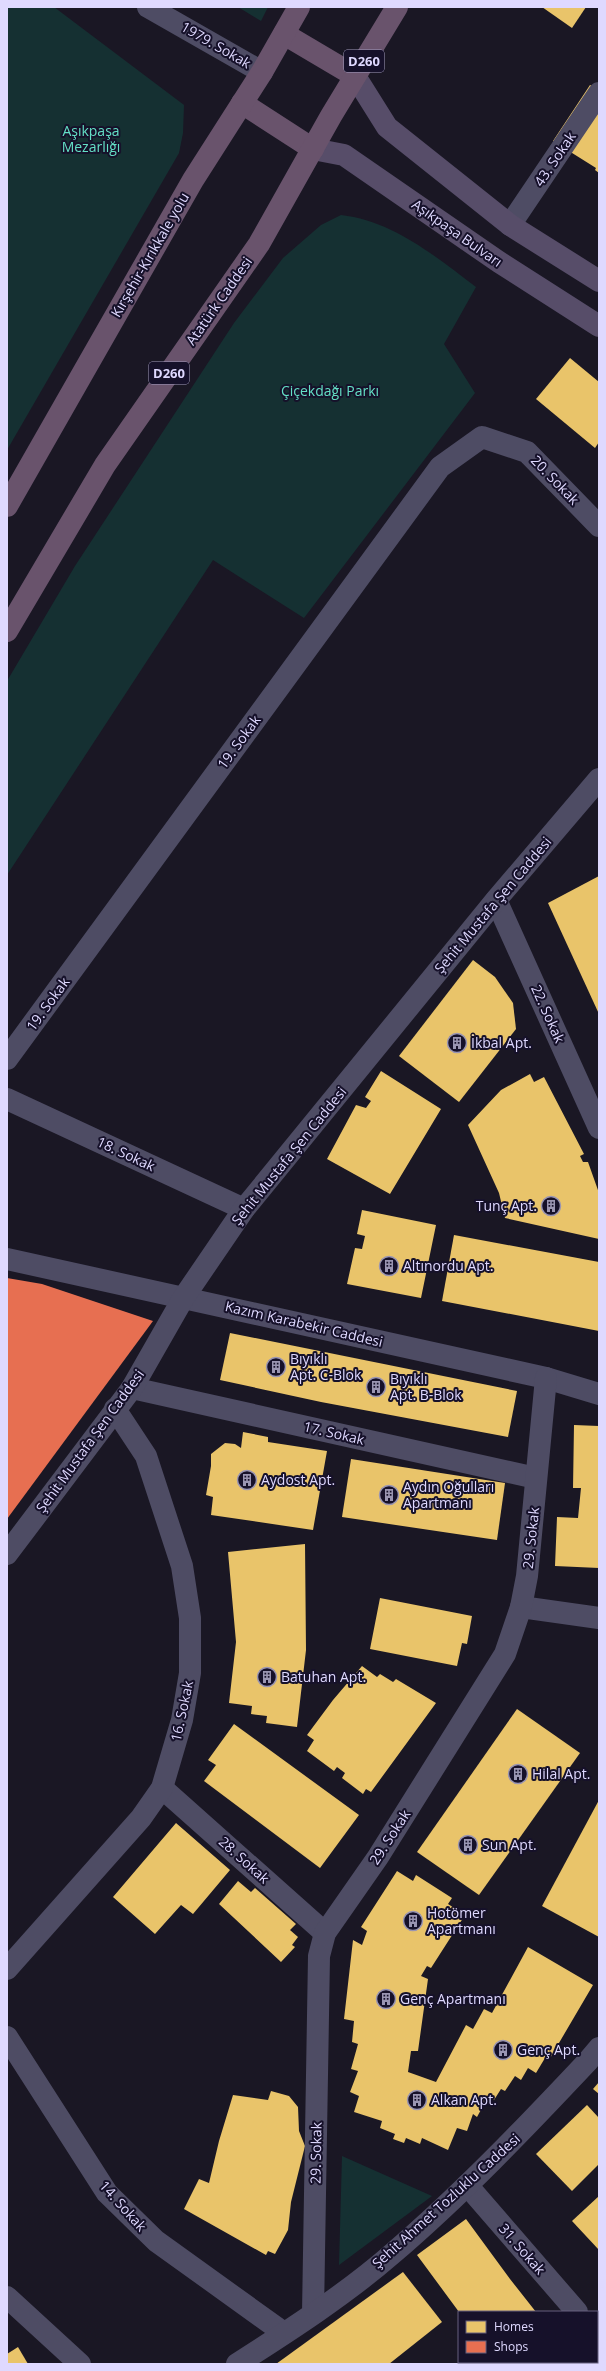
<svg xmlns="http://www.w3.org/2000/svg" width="606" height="2371" viewBox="0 0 606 2371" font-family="'Open Sans',sans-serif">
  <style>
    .green { fill: #153032 }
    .homes { fill: #e9c46a }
    .shops { fill: #e76f51 }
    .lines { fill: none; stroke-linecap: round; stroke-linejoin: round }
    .minor { stroke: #4e4c64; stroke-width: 22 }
    .major { stroke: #574d69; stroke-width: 22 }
    .highway { stroke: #69536c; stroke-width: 22 }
    .labels { text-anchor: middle; stroke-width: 4; stroke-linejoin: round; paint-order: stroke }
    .shield { fill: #16112a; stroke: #a39dbf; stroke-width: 1 }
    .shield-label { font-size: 13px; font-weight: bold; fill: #dfd9ff }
    .street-label { font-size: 14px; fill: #dfd9ff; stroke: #16112a }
    .park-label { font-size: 14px; fill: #64e0c6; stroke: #16112a }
    .poi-label { font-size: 14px; fill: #dfd9ff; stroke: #16112a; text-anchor: start }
  </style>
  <rect width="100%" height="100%" fill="#1a1724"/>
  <g class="green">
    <polygon points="7,7 54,7 184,105 183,133 179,153 7,450"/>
    <polygon points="238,7 268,7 261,21"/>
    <path d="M341,215C393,221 435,256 476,287L444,344L475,393L304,618L213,560L7,875V681L75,566L234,323L283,258L321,225Z"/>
    <polygon points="342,2156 432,2196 339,2265"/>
  </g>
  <g class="homes">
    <polygon points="542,7 586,7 572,28"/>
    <polygon points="590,85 599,90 599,173 595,170 596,168 553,141"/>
    <polygon points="570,358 599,382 599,442 595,448 536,399"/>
    <polygon points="599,876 599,1014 548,903"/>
    <polygon points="473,960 495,977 513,1003 516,1029 459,1102 399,1056"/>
    <polygon points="381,1071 441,1109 390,1194 327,1159 356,1105 366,1108 371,1101 365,1097"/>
    <polygon points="530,1074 534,1082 544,1077 584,1154 580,1156 583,1162 588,1162 599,1193 599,1239 505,1218 499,1193 468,1125 501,1090"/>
    <polygon points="362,1210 436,1225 421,1298 347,1284 355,1248 362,1249 365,1236 357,1234"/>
    <polygon points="454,1235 599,1262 599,1331 442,1301"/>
    <polygon points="230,1333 517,1391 508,1437 321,1402 220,1380"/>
    <polygon points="574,1425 599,1426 599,1568 555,1566 557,1517 578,1518 581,1488 573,1488"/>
    <polygon points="243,1432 268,1437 268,1442 327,1451 313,1530 211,1515 213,1497 206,1495 211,1466 211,1454 225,1443 235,1444 241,1448"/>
    <polygon points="351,1459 505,1483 497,1540 342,1517"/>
    <polygon points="305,1544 306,1650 297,1727 266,1723 267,1716 251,1714 252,1706 229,1703 236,1642 228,1552"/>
    <polygon points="380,1598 472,1616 467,1644 462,1643 457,1666 370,1649"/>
    <polygon points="362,1666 377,1677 380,1674 393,1682 396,1679 436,1703 371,1792 366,1789 363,1794 342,1778 345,1773 337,1767 334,1771 307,1751 314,1740 307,1735 333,1700"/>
    <polygon points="517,1709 580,1753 479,1895 417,1852"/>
    <polygon points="234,1724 359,1815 320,1868 204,1781 216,1765 208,1760"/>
    <polygon points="599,1800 599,1937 542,1906"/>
    <polygon points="176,1823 230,1870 193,1914 181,1905 155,1934 113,1897"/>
    <polygon points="397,1871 413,1881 416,1875 452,1898 448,1904 465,1915 431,1968 427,1966 421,1976 428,1979 418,2051 411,2051 408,2072 436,2082 466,2025 473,2029 484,2009 492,2013 528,1947 593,1985 549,2060 545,2058 536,2073 528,2068 521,2080 515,2076 505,2091 501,2089 494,2100 488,2097 477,2117 473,2114 467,2131 457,2128 448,2150 422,2138 420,2144 406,2138 404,2143 393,2139 395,2134 380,2128 382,2121 354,2112 359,2096 350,2092 358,2071 351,2069 358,2044 352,2042 354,2021 344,2019 353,1940 362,1945 367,1931 361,1927"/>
    <polygon points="238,1881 251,1892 255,1888 296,1924 290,1930 298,1937 292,1945 295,1947 281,1962 219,1904"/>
    <polygon points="599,2082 599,2094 593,2089"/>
    <polygon points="271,2091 289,2096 298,2107 299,2131 305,2146 291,2202 288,2230 275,2254 268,2251 266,2255 184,2209 199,2179 209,2183 219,2141 233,2095 268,2100"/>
    <polygon points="587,2105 599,2118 599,2164 572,2191 536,2154"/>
    <polygon points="599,2196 599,2250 572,2221"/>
    <polygon points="466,2219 510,2279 536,2312 459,2312 417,2255"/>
    <polygon points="403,2272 442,2322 389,2364 276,2364"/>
    <polygon points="18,2347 28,2364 7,2364 7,2354"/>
    <polygon points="496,2362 524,2362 521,2364 497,2364"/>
  </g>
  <polygon class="shops" points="7,1278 42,1284 153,1321 7,1519"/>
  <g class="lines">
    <g class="minor">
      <polyline points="148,7 262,72"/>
      <polyline points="510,225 599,93"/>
      <polyline points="496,900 599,1128"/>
      <polyline points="7,1059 440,467 482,437 527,452 599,526"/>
      <polyline points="7,1099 244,1209"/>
      <polyline points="7,1259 546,1378 599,1394"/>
      <polyline points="132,1388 536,1478"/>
      <polyline points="7,1554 132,1388 184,1297 244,1209 496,900 599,779"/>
      <polyline points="521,1607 599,1618"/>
      <polyline points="162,1788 325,1933"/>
      <polyline points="7,1969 141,1818 162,1788 182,1720 190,1673 190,1618 182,1566 146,1456 115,1409"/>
      <polyline points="7,2037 107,2193 156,2241 284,2333"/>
      <polyline points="467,2185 577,2312"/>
      <polyline points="7,2297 80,2364"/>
      <polyline points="313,2313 319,1956 325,1933 378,1857 505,1654 521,1607 527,1576 546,1378"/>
      <polyline points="597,2335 599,2337"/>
      <path d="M237,2364C289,2331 346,2294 392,2254C462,2194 525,2128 588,2061L599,2048"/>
      <polyline points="596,2364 599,2360"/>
    </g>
    <g class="major">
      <polyline points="355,76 387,127 510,225 599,281"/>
      <polyline points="313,149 344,155 499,262 599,326"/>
    </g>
    <g class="highway">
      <polyline points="284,34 355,76"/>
      <polyline points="242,103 313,149"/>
      <polyline points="7,506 193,180 262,72 299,7"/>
      <polyline points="7,631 105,465 259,244 331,116 397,7"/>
    </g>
  </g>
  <defs>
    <symbol id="building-ring" viewBox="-11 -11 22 22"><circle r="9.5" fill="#16112a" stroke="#9a95b2" stroke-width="1.5"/><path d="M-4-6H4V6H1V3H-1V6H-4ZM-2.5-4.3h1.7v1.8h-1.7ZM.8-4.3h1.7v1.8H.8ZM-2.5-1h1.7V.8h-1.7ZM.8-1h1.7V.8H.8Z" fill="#9a95b2"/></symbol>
  </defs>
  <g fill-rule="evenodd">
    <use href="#building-ring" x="446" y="1032" width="22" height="22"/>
    <use href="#building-ring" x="540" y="1195" width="22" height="22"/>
    <use href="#building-ring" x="378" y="1255" width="22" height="22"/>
    <use href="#building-ring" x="265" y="1356" width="22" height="22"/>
    <use href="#building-ring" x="365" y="1376" width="22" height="22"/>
    <use href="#building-ring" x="236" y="1469" width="22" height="22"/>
    <use href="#building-ring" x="378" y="1484" width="22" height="22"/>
    <use href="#building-ring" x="256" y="1666" width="22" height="22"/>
    <use href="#building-ring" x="507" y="1763" width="22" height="22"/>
    <use href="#building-ring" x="457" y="1834" width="22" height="22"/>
    <use href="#building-ring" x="402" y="1910" width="22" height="22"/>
    <use href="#building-ring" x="375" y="1988" width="22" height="22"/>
    <use href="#building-ring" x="492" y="2039" width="22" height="22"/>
    <use href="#building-ring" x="406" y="2089" width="22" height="22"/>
  </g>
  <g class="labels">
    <g class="shield">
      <rect x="344" y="50" width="40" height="22" rx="3"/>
      <rect x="149" y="362" width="40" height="22" rx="3"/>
    </g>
    <g class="shield-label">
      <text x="364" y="66">D260</text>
      <text x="169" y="378">D260</text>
    </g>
    <g class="street-label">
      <text transform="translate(216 45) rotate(30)" y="5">1979. Sokak</text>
      <text transform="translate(555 159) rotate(-56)" y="5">43. Sokak</text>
      <text transform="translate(457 233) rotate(35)" y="5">Aşıkpaşa Bulvarı</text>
      <text transform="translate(150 255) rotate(-60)" y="5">Kırşehir-Kırıkkale yolu</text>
      <text transform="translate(219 301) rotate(-55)" y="5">Atatürk Caddesi</text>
      <text transform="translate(555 480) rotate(46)" y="5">20. Sokak</text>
      <text transform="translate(239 742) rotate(-54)" y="5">19. Sokak</text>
      <text transform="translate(493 905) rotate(-50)" y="5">Şehit Mustafa Şen Caddesi</text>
      <text transform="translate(48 1004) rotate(-54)" y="5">19. Sokak</text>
      <text transform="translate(548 1014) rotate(66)" y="5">22. Sokak</text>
      <text transform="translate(126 1154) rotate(25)" y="5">18. Sokak</text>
      <text transform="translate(289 1156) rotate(-51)" y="5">Şehit Mustafa Şen Caddesi</text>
      <text transform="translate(304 1324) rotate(13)" y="5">Kazım Karabekir Caddesi</text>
      <text transform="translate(334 1433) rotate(13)" y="5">17. Sokak</text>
      <text transform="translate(90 1441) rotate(-54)" y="5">Şehit Mustafa Şen Caddesi</text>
      <text transform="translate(531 1538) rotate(-84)" y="5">29. Sokak</text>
      <text transform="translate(182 1711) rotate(-78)" y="5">16. Sokak</text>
      <text transform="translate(390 1837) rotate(-57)" y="5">29. Sokak</text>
      <text transform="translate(244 1860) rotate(42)" y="5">28. Sokak</text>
      <text transform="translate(316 2153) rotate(-89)" y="5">29. Sokak</text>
      <text transform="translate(446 2201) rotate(-42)" y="5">Şehit Ahmet Tozluklu Caddesi</text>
      <text transform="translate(123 2206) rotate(48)" y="5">14. Sokak</text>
      <text transform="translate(522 2249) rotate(49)" y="5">31. Sokak</text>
    </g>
    <g class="park-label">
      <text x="91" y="136">Aşıkpaşa<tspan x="91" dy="16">Mezarlığı</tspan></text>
      <text x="330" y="396">Çiçekdağı Parkı</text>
    </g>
    <g class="poi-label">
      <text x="471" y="1048">İkbal Apt.</text>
      <text x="537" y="1211" text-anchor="end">Tunç Apt.</text>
      <text x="403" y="1271">Altınordu Apt.</text>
      <text x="290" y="1364">Bıyıklı<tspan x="290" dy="16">Apt. C-Blok</tspan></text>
      <text x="390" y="1384">Bıyıklı<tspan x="390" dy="16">Apt. B-Blok</tspan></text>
      <text x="261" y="1485">Aydost Apt.</text>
      <text x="403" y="1492">Aydın Oğulları<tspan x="403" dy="16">Apartmanı</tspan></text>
      <text x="281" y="1682">Batuhan Apt.</text>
      <text x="532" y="1779">Hilal Apt.</text>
      <text x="482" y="1850">Sun Apt.</text>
      <text x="427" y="1918">Hotömer<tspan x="427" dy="16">Apartmanı</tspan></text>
      <text x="400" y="2004">Genç Apartmanı</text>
      <text x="517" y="2055">Genç Apt.</text>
      <text x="431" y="2105">Alkan Apt.</text>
    </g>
  </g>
  <rect width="606" height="2371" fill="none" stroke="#dfd9ff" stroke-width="16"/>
  <rect x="458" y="2311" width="140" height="52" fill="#16112a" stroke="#66617f"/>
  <rect x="466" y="2321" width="20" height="12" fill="#e9c46a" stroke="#66617f"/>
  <text x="494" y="2331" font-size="12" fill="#dfd9ff">Homes</text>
  <rect x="466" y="2341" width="20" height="12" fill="#e76f51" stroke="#66617f"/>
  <text x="494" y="2351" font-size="12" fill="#dfd9ff">Shops</text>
</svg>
